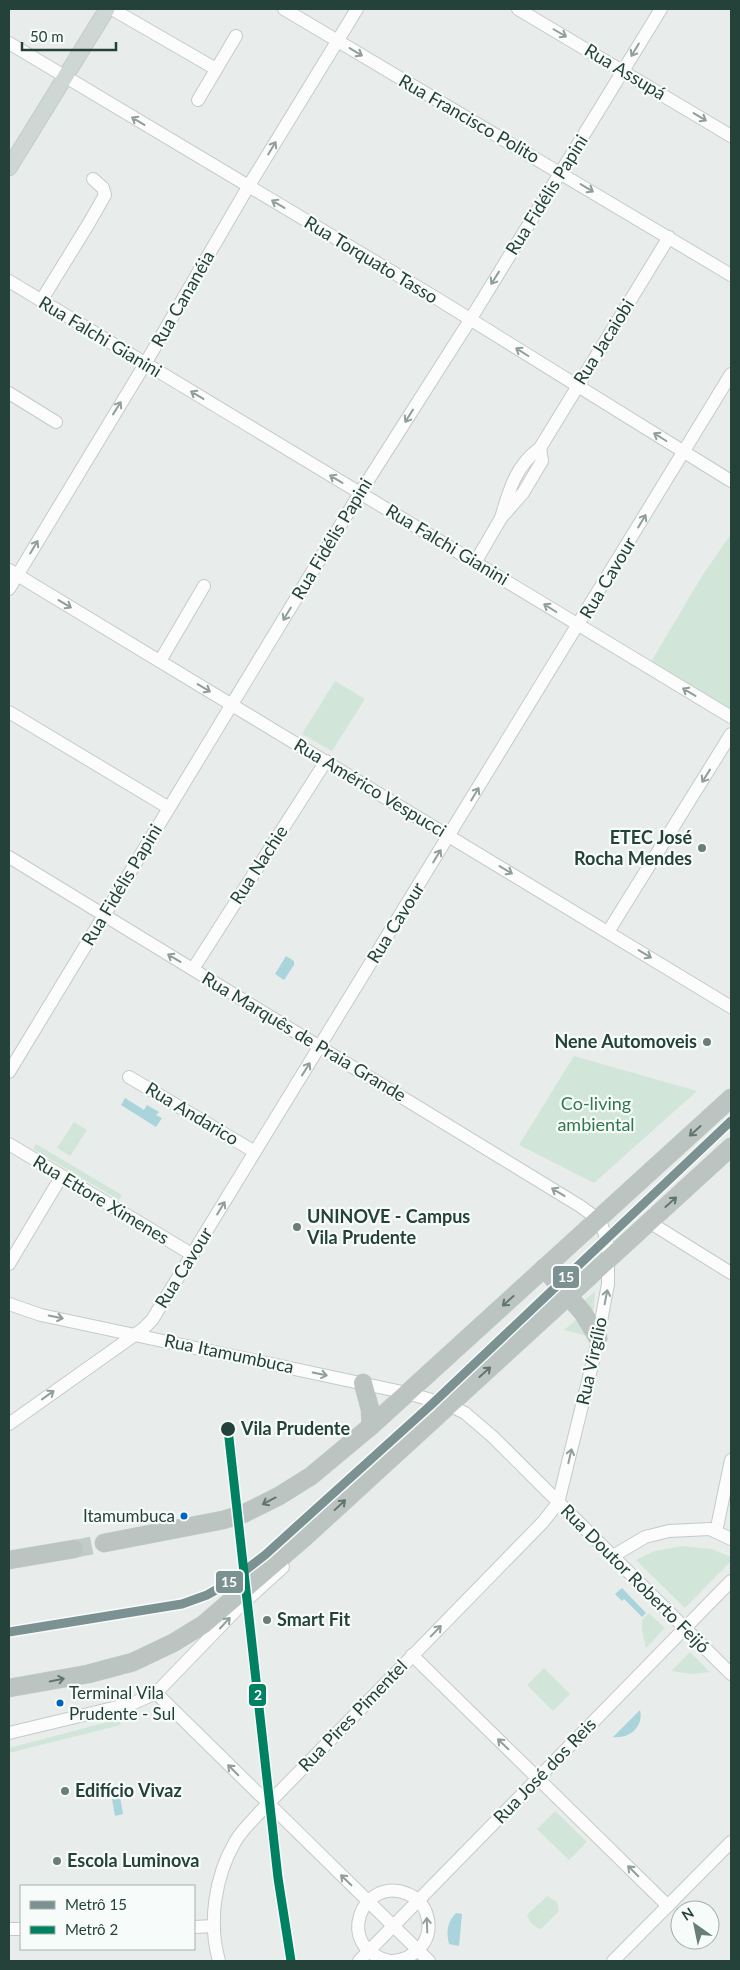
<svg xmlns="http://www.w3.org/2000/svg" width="740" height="1970" viewBox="0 0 740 1970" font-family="Lato,sans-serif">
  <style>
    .green { fill: #d1e6d8 }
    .water { fill: #a9d4db }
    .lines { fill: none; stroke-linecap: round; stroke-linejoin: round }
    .highway-tunnel { stroke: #c1cbc8; stroke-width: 18; stroke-dasharray: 18 9; stroke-linecap: butt }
    .minor-casing { stroke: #c5cac8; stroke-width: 14 }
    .major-casing { stroke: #c3ccc9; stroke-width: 17 }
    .highway-casing { stroke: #c3ccc9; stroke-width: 19 }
    .minor { stroke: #fcfcfc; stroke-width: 12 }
    .major { stroke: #cfd7d5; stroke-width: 15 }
    .highway { stroke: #bcc4c2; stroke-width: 18 }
    .metro-1-casing { stroke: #f7fbf9; stroke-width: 12 }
    .metro-2-casing { stroke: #f7fbf9; stroke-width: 12 }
    .metro-1 { stroke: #7b9192; stroke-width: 9 }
    .metro-2 { stroke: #008162; stroke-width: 9 }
    .oneway { stroke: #909f9b }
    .oneway2 { stroke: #617670 }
    .poi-dot { fill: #697e78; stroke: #f7fbf9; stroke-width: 2 }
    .stop-dot { fill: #24423a; stroke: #f7fbf9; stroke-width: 2 }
    .bus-dot { fill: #0065bd; stroke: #f7fbf9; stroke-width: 2 }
    .labels { text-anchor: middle; stroke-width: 4.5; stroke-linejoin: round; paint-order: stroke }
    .bus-label { font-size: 17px; fill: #24423a; stroke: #f7fbf9; text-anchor: end }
    .street-label { font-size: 18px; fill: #24423a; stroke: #f7fbf9 }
    .poi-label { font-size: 18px; font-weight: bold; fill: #24423a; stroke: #f7fbf9; text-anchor: start }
    .park-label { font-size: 18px; fill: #2d7a4b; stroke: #f7fbf9 }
    .stop-label { font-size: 18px; font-weight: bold; fill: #24423a; stroke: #f7fbf9; text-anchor: start }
    .line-badge { stroke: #f7fbf9; stroke-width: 2 }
    .badge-label { font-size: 14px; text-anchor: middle; font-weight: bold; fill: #fff }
  </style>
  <rect width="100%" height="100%" fill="#e8edeb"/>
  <g class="green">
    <polygon points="731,534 731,717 648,667 702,576"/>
    <polygon points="335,681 365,699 332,751 302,734"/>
    <polygon points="574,1056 697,1091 594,1183 519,1145"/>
    <polygon points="74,1122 87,1130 70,1156 57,1148"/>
    <polygon points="36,1144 122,1195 119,1200 33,1149"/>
    <polygon points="595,1291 593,1315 584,1301"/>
    <polygon points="577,1319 589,1336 564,1330"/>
    <polygon points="682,1546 711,1549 731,1557 731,1561 685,1608 636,1560 655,1551"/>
    <polygon points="649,1613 665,1628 646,1648 642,1630 642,1620"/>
    <polygon points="690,1652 710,1672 691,1674 671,1671"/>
    <polygon points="544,1668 570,1694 553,1711 527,1685"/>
    <polygon points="119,1719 121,1725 9,1753 9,1748"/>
    <polygon points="555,1811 587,1842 569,1860 537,1829"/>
    <path d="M547,1896L557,1902L559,1911L541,1929C534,1927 530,1923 527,1915Z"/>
  </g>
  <g class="water">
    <polygon points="286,956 294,961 294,965 284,980 275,974"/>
    <polygon points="125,1098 144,1110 147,1105 159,1112 156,1115 162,1118 156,1127 121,1105"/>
    <polygon points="622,1588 646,1613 642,1617 624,1599 622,1601 615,1594"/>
    <path d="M640,1710C644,1727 629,1739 613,1737Z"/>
    <polygon points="120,1797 123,1814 115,1816 112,1799"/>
    <path d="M456,1913L462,1914L459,1946L449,1944C446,1932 447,1922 456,1913Z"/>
  </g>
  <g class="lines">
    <polyline class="highway-tunnel" points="74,1549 104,1543"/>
    <defs>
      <g id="minor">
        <polyline points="112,9 216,69"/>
        <polyline points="284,9 731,275"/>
        <polyline points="518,9 731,136"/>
        <polyline points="9,43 436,298 731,481"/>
        <polyline points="198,100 236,36"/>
        <polyline points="9,281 731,717"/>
        <polyline points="41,301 89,223 105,195 103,188 93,179"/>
        <polyline points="9,393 56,422"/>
        <path d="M501,518C509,490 516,465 540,448L669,237"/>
        <polyline points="476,561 501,518 523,493 542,461 540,448"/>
        <polyline points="9,570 731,1007"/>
        <polyline points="9,589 145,364 248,187 357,9"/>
        <polyline points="160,661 204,586"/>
        <polyline points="9,712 169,808"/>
        <path d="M9,857L580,1206L598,1219L602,1226L608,1245V1284L595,1353L558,1503L543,1522L260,1812C251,1822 241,1831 235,1842C215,1876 208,1923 219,1961"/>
        <polyline points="608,932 731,734"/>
        <polyline points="193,969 326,761"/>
        <polyline points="9,1072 360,493 470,320 661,9"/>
        <polyline points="129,1077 255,1152"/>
        <polyline points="9,1144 193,1255"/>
        <polyline points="649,1222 731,1273"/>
        <polyline points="9,1264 61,1177"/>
        <polyline points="9,1304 41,1315 407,1393 449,1405 465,1413 493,1437 731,1674"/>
        <polyline points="9,1424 143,1329 152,1320 731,374"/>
        <polyline points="716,1532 731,1460"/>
        <polyline points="613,1556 645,1537 669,1531 710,1529 731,1539"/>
        <polyline points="412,1655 668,1906"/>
        <polyline points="156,1693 429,1961"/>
        <polyline points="9,1733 134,1703 156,1693 240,1606 283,1567"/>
        <polyline points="194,1927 214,1926"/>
        <polyline points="9,1929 21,1929"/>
        <polyline points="359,1961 731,1581"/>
        <path d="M390,1961C333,1949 361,1874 408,1894C419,1898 426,1908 428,1920C432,1942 414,1959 393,1961"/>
        <polyline points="613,1961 731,1842"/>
      </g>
      <polyline id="major" points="9,168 107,9"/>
      <g id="highway">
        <polyline points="544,1268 583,1313 598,1338"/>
        <polyline points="363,1383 370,1409 371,1426"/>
        <polyline points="104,1543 223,1520 243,1514 279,1496 311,1476 371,1426 731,1098"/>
        <polyline points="9,1560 74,1549"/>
        <polyline points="9,1688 88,1674 133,1662 173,1643 204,1624 304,1538 731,1147"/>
      </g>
    </defs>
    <use href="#minor" class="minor-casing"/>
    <use href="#major" class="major-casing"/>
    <use href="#highway" class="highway-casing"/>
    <use href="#minor" class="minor"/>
    <use href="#major" class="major"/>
    <use href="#highway" class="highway"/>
    <defs>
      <polyline id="metro-1" points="9,1632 182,1604 207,1595 230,1582 265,1555 431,1405 731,1121"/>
      <polyline id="metro-2" points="228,1429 278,1878 291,1961"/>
    </defs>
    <use href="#metro-1" class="metro-1-casing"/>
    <use href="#metro-2" class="metro-2-casing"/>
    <use href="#metro-1" class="metro-1"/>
    <use href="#metro-2" class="metro-2"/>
  </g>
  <defs><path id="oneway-shaft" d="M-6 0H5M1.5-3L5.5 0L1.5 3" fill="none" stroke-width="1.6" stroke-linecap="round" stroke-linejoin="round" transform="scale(1.25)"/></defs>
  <g class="oneway">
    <use href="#oneway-shaft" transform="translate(560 33) rotate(30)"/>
    <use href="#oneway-shaft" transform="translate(635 50) rotate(121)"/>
    <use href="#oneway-shaft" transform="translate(356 52) rotate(31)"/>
    <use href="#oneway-shaft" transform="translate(700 117) rotate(31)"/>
    <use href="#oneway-shaft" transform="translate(138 121) rotate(-149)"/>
    <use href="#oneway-shaft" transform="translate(272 148) rotate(-59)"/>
    <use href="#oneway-shaft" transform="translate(587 188) rotate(31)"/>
    <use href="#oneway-shaft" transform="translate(278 204) rotate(-149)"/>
    <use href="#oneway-shaft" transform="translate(495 278) rotate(122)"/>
    <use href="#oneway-shaft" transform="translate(522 352) rotate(-148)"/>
    <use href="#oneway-shaft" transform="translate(197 395) rotate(-149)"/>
    <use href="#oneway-shaft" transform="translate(117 408) rotate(-58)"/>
    <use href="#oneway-shaft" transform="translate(409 416) rotate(122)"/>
    <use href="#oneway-shaft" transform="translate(660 437) rotate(-148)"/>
    <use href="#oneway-shaft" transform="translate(336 479) rotate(-149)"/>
    <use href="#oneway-shaft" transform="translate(642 521) rotate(-59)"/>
    <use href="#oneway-shaft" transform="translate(34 547) rotate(-59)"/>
    <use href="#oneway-shaft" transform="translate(65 604) rotate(31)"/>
    <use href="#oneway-shaft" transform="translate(550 608) rotate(-148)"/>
    <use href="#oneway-shaft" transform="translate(287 614) rotate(121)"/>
    <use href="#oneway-shaft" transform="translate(204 688) rotate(31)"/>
    <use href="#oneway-shaft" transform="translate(689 692) rotate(-149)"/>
    <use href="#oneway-shaft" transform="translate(706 776) rotate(122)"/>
    <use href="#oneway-shaft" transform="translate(475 794) rotate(-59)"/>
    <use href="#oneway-shaft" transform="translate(437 856) rotate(-59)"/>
    <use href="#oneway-shaft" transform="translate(506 870) rotate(31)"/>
    <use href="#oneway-shaft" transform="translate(645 954) rotate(31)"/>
    <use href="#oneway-shaft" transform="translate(174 958) rotate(-149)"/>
    <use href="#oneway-shaft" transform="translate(306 1069) rotate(-58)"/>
    <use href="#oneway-shaft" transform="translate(558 1192) rotate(-149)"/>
    <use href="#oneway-shaft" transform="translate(221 1208) rotate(-59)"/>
    <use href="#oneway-shaft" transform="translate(606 1297) rotate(-79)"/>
    <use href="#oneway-shaft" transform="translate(56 1317) rotate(12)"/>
    <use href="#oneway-shaft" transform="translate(320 1374) rotate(12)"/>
    <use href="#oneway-shaft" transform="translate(48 1395) rotate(-36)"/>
    <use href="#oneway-shaft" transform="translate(570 1456) rotate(-77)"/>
    <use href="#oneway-shaft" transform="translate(225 1623) rotate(-47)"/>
    <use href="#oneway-shaft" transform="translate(436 1631) rotate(-46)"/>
    <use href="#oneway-shaft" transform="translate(503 1744) rotate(-136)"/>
    <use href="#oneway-shaft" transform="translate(233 1770) rotate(-135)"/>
    <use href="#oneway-shaft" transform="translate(633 1871) rotate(-135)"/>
    <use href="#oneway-shaft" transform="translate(346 1880) rotate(-136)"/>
    <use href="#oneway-shaft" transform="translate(427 1925) rotate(-92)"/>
  </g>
  <g class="oneway2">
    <use href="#oneway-shaft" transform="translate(695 1131) rotate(138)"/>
    <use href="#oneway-shaft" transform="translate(671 1202) rotate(-42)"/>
    <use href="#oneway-shaft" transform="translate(508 1301) rotate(138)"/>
    <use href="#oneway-shaft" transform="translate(485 1372) rotate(-42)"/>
    <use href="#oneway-shaft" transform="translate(269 1501) rotate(152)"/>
    <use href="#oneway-shaft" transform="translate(340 1505) rotate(-43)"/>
    <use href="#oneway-shaft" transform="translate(57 1680) rotate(-11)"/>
  </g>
  <g class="poi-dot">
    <circle cx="702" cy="848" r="5"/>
    <circle cx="707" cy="1042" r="5"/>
    <circle cx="297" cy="1227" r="5"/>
    <circle cx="267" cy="1620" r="5"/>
    <circle cx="65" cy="1791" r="5"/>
    <circle cx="57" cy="1861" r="5"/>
  </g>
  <circle class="stop-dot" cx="228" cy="1429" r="8"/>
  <g class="bus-dot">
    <circle cx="184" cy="1516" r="4.5"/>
    <circle cx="60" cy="1703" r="4.5"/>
  </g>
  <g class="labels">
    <g class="bus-label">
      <text x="175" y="1522">Itamumbuca</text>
      <text x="69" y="1699" text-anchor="start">Terminal Vila<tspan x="69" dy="21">Prudente - Sul</tspan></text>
    </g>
    <g class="street-label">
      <text transform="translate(625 72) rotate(31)" y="6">Rua Assupá</text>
      <text transform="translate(469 119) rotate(30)" y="6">Rua Francisco Polito</text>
      <text transform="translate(547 195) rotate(-58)" y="6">Rua Fidélis Papini</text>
      <text transform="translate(371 260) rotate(31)" y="6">Rua Torquato Tasso</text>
      <text transform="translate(183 299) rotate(-60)" y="6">Rua Cananéia</text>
      <text transform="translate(100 337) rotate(31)" y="6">Rua Falchi Gianini</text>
      <text transform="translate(604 342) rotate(-58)" y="6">Rua Jacaiobi</text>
      <text transform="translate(332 539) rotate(-59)" y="6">Rua Fidélis Papini</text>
      <text transform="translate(447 545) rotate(31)" y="6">Rua Falchi Gianini</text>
      <text transform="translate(608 578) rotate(-59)" y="6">Rua Cavour</text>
      <text transform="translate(370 788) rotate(31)" y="6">Rua Américo Vespucci</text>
      <text transform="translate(259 865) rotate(-57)" y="6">Rua Nachie</text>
      <text transform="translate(122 885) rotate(-59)" y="6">Rua Fidélis Papini</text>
      <text transform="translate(396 923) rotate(-58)" y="6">Rua Cavour</text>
      <text transform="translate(304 1037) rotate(31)" y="6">Rua Marquês de Praia Grande</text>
      <text transform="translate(192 1114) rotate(31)" y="6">Rua Andarico</text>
      <text transform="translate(101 1200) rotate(31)" y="6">Rua Ettore Ximenes</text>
      <text transform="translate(184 1268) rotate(-58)" y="6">Rua Cavour</text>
      <text transform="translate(229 1354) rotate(12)" y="6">Rua Itamumbuca</text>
      <text transform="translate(592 1361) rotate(-78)" y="6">Rua Virgílio</text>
      <text transform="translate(635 1579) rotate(45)" y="6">Rua Doutor Roberto Feijó</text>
      <text transform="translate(353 1716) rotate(-46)" y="6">Rua Pires Pimentel</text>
      <text transform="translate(545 1771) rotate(-46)" y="6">Rua José dos Reis</text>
    </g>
    <g class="poi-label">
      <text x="692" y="844" text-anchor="end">ETEC José<tspan x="692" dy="21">Rocha Mendes</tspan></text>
      <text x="697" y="1048" text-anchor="end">Nene Automoveis</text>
      <text x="307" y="1223">UNINOVE - Campus<tspan x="307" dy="21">Vila Prudente</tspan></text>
      <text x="277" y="1626">Smart Fit</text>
      <text x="75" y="1797">Edifício Vivaz</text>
      <text x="67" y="1867">Escola Luminova</text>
    </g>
    <g class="park-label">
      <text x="596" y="1110">Co-living<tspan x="596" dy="21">ambiental</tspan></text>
    </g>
    <g class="stop-label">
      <text x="241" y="1435">Vila Prudente</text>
    </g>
  </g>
  <g class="line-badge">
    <rect x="552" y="1265" width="28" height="24" rx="5" fill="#7b9192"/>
    <rect x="215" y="1570" width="29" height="24" rx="5" fill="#7b9192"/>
    <rect x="248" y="1683" width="19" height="24" rx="5" fill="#008162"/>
  </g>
  <g class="badge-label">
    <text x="566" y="1282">15</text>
    <text x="229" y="1587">15</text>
    <text x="258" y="1700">2</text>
  </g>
  <rect width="740" height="1970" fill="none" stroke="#24423a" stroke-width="20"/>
  <rect x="20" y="1885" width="175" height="65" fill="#f7fbf9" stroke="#a3b1ad"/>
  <rect x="30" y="1901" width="25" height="8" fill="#7b9192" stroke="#a3b1ad"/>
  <text x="65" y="1910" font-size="15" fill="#24423a">Metrô 15</text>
  <rect x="30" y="1926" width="25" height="8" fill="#008162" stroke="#a3b1ad"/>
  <text x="65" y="1935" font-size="15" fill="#24423a">Metrô 2</text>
  <g transform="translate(695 1925) rotate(327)"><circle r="24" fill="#f7fbf9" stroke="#a3b1ad"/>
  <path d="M0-4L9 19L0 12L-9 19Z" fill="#697e78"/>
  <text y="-8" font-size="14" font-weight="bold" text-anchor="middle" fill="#24423a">N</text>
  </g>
  <path d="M22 42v8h94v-8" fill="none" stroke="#24423a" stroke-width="2.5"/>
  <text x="30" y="42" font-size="15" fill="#24423a" stroke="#f7fbf9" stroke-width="4" paint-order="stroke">50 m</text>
</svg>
